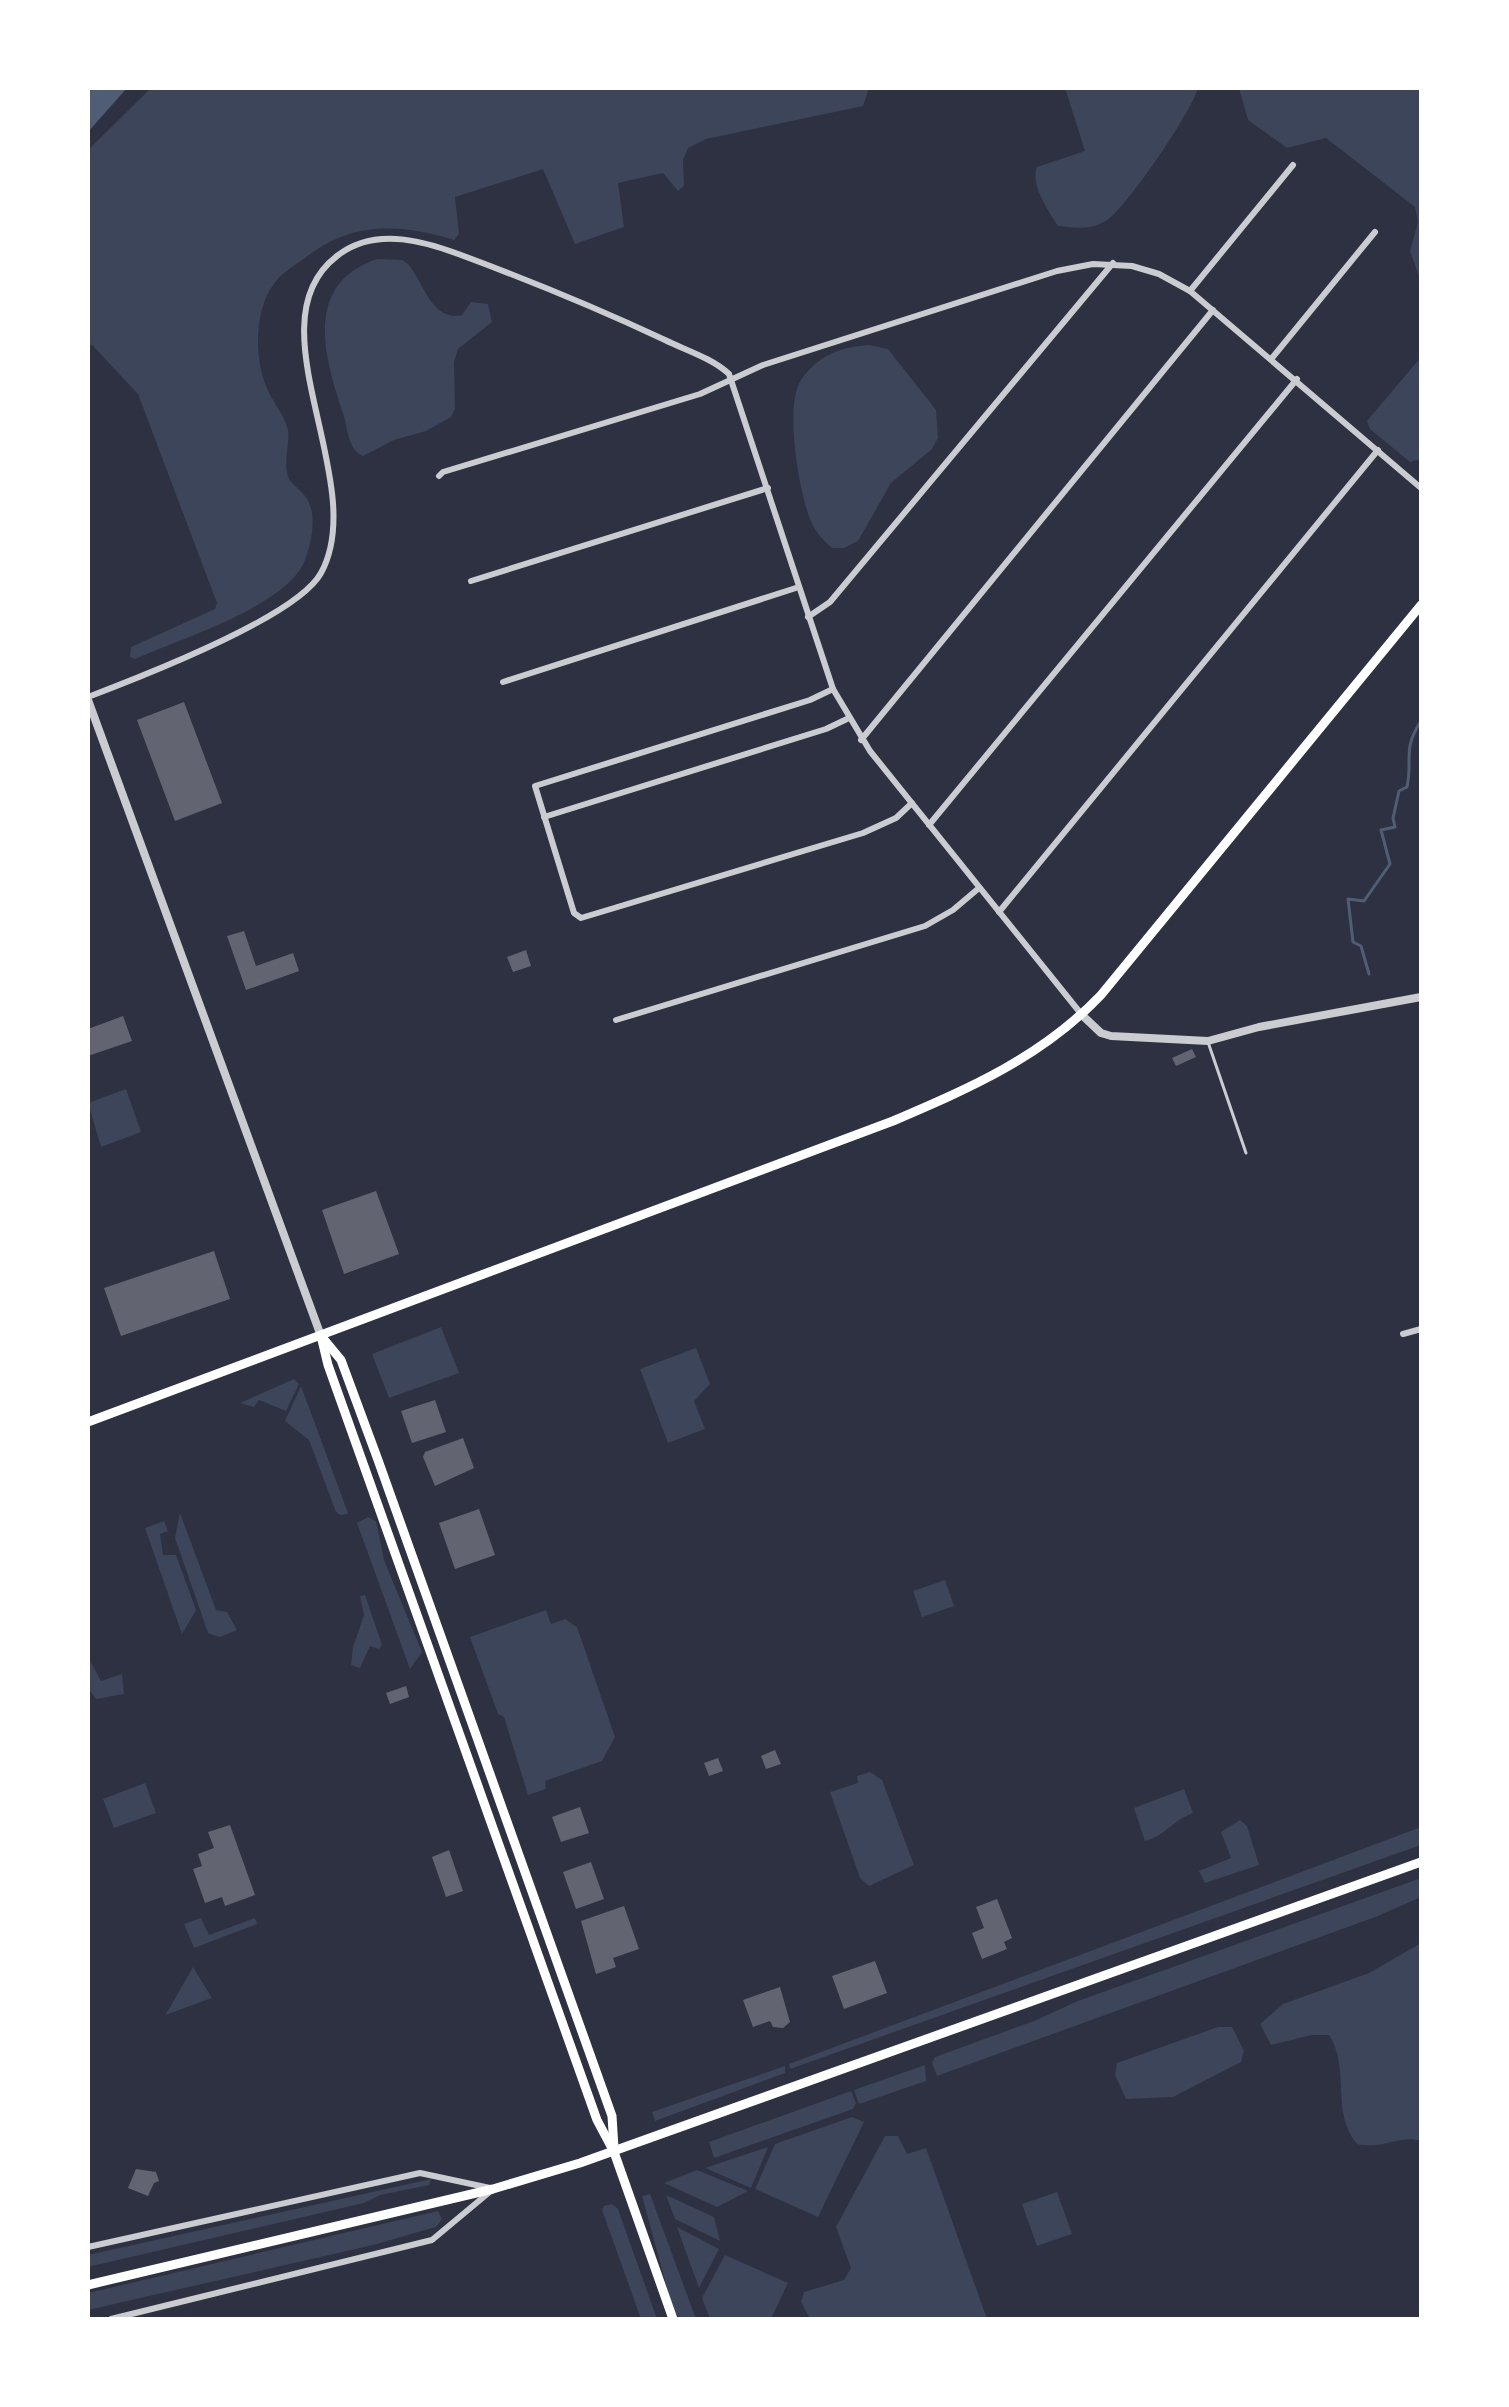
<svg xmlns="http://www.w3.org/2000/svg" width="1509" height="2407" viewBox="0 0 1509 2407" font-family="'Noto Sans',sans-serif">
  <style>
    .green { fill: #3c4559 }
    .water { fill: #4f5d75 }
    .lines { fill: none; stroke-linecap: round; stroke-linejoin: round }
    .stream { stroke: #4f5d75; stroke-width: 3 }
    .building { fill: #626471 }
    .service { stroke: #caccd0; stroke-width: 3 }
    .minor { stroke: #caccd0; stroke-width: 6 }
    .tertiary { stroke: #caccd0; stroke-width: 8 }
    .secondary { stroke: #fff; stroke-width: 9 }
  </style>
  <rect width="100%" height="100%" fill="#2d3142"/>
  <g class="green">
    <path d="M151,88H869L863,106L706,139L688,148L683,160L684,186L678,191L663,173L618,183L624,227L575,244L543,169L455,197L459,234L454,240C403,224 354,221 309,255C299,263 284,271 276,281C254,308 254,356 266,386C272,402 284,413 288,430C290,443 284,458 287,472C288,483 298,487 305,496C318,512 312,541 305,560C288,606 179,639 135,659L130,657L131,647L215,609L217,603L138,394L92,345L88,346V150Z"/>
    <path d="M1065,88H1198C1191,113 1131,200 1111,217C1095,231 1077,228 1058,226C1048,210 1030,185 1037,167L1085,151Z"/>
    <polygon points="1239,88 1421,88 1421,282 1410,251 1418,222 1415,207 1326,138 1287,148 1248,120"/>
    <path d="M377,259L402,260L408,264C424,283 432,322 462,315L471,302L488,304L492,322L458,349L454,362L455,409L451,417L426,431L394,440L363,456C347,449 348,427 343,413C324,356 303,284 377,259Z"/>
    <path d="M869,345L888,349L936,410L938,438L932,449L891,483L858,541L844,548H832C823,540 814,531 810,519C799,491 784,405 801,380C818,355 841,347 869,345Z"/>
    <polygon points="1421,357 1421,459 1410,462 1370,429 1367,421"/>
    <polygon points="126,1089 141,1132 101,1147 88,1103"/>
    <polygon points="441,1327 459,1373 389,1398 372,1354"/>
    <polygon points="696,1348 710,1384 694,1401 705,1429 668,1443 640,1369"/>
    <polygon points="294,1379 299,1384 286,1411 259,1400 254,1407 240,1403"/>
    <polygon points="301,1386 348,1513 348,1514 340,1515 336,1512 309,1440 285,1421"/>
    <polygon points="180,1513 216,1610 227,1612 237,1630 220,1637 208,1633 175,1538"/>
    <polygon points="368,1517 376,1521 384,1560 422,1652 410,1669 357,1523"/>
    <polygon points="164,1521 168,1531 160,1534 163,1555 176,1555 196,1610 182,1634 145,1528"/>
    <polygon points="945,1580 954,1606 922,1617 913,1591"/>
    <polygon points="365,1595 382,1645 379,1649 370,1646 360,1668 351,1665 353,1647 364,1615 360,1596"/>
    <polygon points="546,1610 551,1624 565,1619 577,1627 615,1737 602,1761 545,1781 546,1789 528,1795 504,1717 498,1714 470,1637"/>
    <polygon points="88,1657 101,1681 122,1674 124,1694 96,1699 88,1688"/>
    <polygon points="870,1772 882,1780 914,1865 869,1886 860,1878 830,1792 858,1783 857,1776"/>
    <polygon points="145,1783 156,1813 114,1828 103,1799"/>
    <path d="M1184,1789L1193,1813C1170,1822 1168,1834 1145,1841L1134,1808Z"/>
    <polygon points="1240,1820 1247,1826 1259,1865 1205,1883 1199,1871 1231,1858 1221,1832"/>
    <polygon points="1421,1827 1421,1845 790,2069 789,2064"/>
    <polygon points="1421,1878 1421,1897 1378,1916 937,2076 932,2063 935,2057 1034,2021 1078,2001"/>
    <polygon points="201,1918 209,1935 255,1918 257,1924 194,1948 184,1924"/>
    <path d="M1421,1943V2141C1401,2134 1383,2150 1357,2144C1330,2112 1351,2069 1329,2035H1312L1271,2045L1260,2024L1283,2004L1369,1973Z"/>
    <polygon points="193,1967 212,1998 165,2015 169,2009"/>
    <polygon points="1218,2027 1232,2027 1244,2051 1241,2062 1173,2097 1126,2099 1115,2075 1117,2063"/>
    <polygon points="925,2065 926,2081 859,2104 854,2090"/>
    <polygon points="785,2066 785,2073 655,2121 652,2112"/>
    <polygon points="851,2091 856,2103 853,2109 714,2158 709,2142"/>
    <polygon points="852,2117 864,2122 818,2217 755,2189 775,2144"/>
    <polygon points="885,2136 898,2136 907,2154 926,2148 987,2319 810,2319 801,2302 804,2292 844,2280 851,2268 836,2227"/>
    <polygon points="768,2147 751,2188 705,2168"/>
    <polygon points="697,2170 748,2191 717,2207 664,2183"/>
    <polygon points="431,2179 429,2185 380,2195 364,2203 88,2267 88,2255"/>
    <polygon points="1057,2192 1072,2234 1037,2246 1022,2204"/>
    <polygon points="650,2194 696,2319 681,2319 673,2310 642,2196"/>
    <polygon points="666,2195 714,2217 720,2241 675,2219"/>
    <polygon points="612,2204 618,2209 657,2319 641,2319 602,2210 604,2206"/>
    <polygon points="438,2211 442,2219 436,2227 373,2245 88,2310 88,2293"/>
    <polygon points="677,2227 719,2249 699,2288"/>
    <polygon points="725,2255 788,2283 771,2319 710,2319 702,2298"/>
  </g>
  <polygon class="water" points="88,88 127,88 88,132"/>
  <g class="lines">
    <path class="stream" d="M1369,974L1361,946L1353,942L1348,899L1364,901L1390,864L1381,830L1395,827L1393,818L1399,791L1407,787C1413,758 1402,750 1421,721"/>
  </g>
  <g class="building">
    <polygon points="184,702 222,803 175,821 137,720"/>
    <polygon points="244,931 256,966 293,953 299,971 246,990 227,936"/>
    <polygon points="526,950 531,966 513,972 507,957"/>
    <polygon points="123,1016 132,1041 88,1056 88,1029"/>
    <polygon points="1192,1049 1196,1057 1176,1066 1172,1058"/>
    <polygon points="376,1191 399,1254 344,1274 322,1210"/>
    <polygon points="214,1251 230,1299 121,1336 104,1288"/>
    <polygon points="435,1400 446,1432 412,1443 401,1411"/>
    <polygon points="463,1438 474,1468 435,1486 423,1457 425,1452"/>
    <polygon points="479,1509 495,1555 455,1569 439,1523"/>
    <polygon points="406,1686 409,1697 390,1704 386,1693"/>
    <polygon points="775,1750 781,1764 766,1769 761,1756"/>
    <polygon points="718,1758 723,1771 709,1776 704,1763"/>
    <polygon points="580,1807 589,1833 561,1842 552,1817"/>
    <polygon points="230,1825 255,1895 225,1906 222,1897 205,1903 193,1869 202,1866 198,1854 214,1848 208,1832"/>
    <polygon points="449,1850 463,1891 446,1897 432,1857"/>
    <polygon points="591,1862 604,1899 576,1909 563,1872"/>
    <polygon points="997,1899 1012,1938 1004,1942 1007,1949 982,1959 972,1933 984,1928 976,1907"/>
    <polygon points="624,1906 639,1949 613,1958 616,1967 596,1974 581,1921"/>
    <polygon points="875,1961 887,1993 844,2009 832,1976"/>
    <polygon points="780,1987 790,2022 783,2028 773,2027 770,2021 753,2027 743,2000"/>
    <polygon points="136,2169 156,2172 159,2181 154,2183 148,2196 128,2188"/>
  </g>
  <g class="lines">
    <polyline class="service" points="1209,1045 1246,1153"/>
    <g class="minor">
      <polyline points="1190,291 1293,165"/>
      <polyline points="1272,358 1375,232"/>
      <polyline points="439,476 443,472 700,394 763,365 1057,271 1093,264 1132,266 1159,274 1190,291 1421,488"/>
      <polyline points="471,581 768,488"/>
      <polyline points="808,617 830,602 1113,263"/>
      <polyline points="503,682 799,587"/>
      <polyline points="833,689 810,700 535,786 574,913 581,918 863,833 896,818 912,803"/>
      <path d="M88,697C138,678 297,617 321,573C371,482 249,323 337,256C376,225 428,242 469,258C536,283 601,310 665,340C685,350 712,358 729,374L833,689L870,751L1082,1015"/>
      <polyline points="861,740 1213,310"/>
      <polyline points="544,817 826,729 847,719"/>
      <polyline points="929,825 1297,379"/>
      <polyline points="999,912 1378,450"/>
      <polyline points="616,1020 925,926 953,910 979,888"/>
      <polyline points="1403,1334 1421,1329"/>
      <polyline points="88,2247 420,2173 490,2188"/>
      <polyline points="111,2319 432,2240 492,2190"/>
    </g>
    <g class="tertiary">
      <polyline points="88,700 321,1336"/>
      <polyline points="1082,1015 1101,1033 1111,1036 1208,1041 1259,1027 1421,997"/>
    </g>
    <g class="secondary">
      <polyline points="321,1336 328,1365 597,2120 614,2152 673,2319"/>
      <polyline points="322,1337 341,1360 378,1460 612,2116 614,2148"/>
      <path d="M88,1422L893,1121C970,1088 1042,1057 1101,995L1421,605"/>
      <polyline points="88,2285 493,2189 580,2163 1421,1862"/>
    </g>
  </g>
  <rect width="1509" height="2407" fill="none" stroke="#ffffff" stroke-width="180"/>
</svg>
